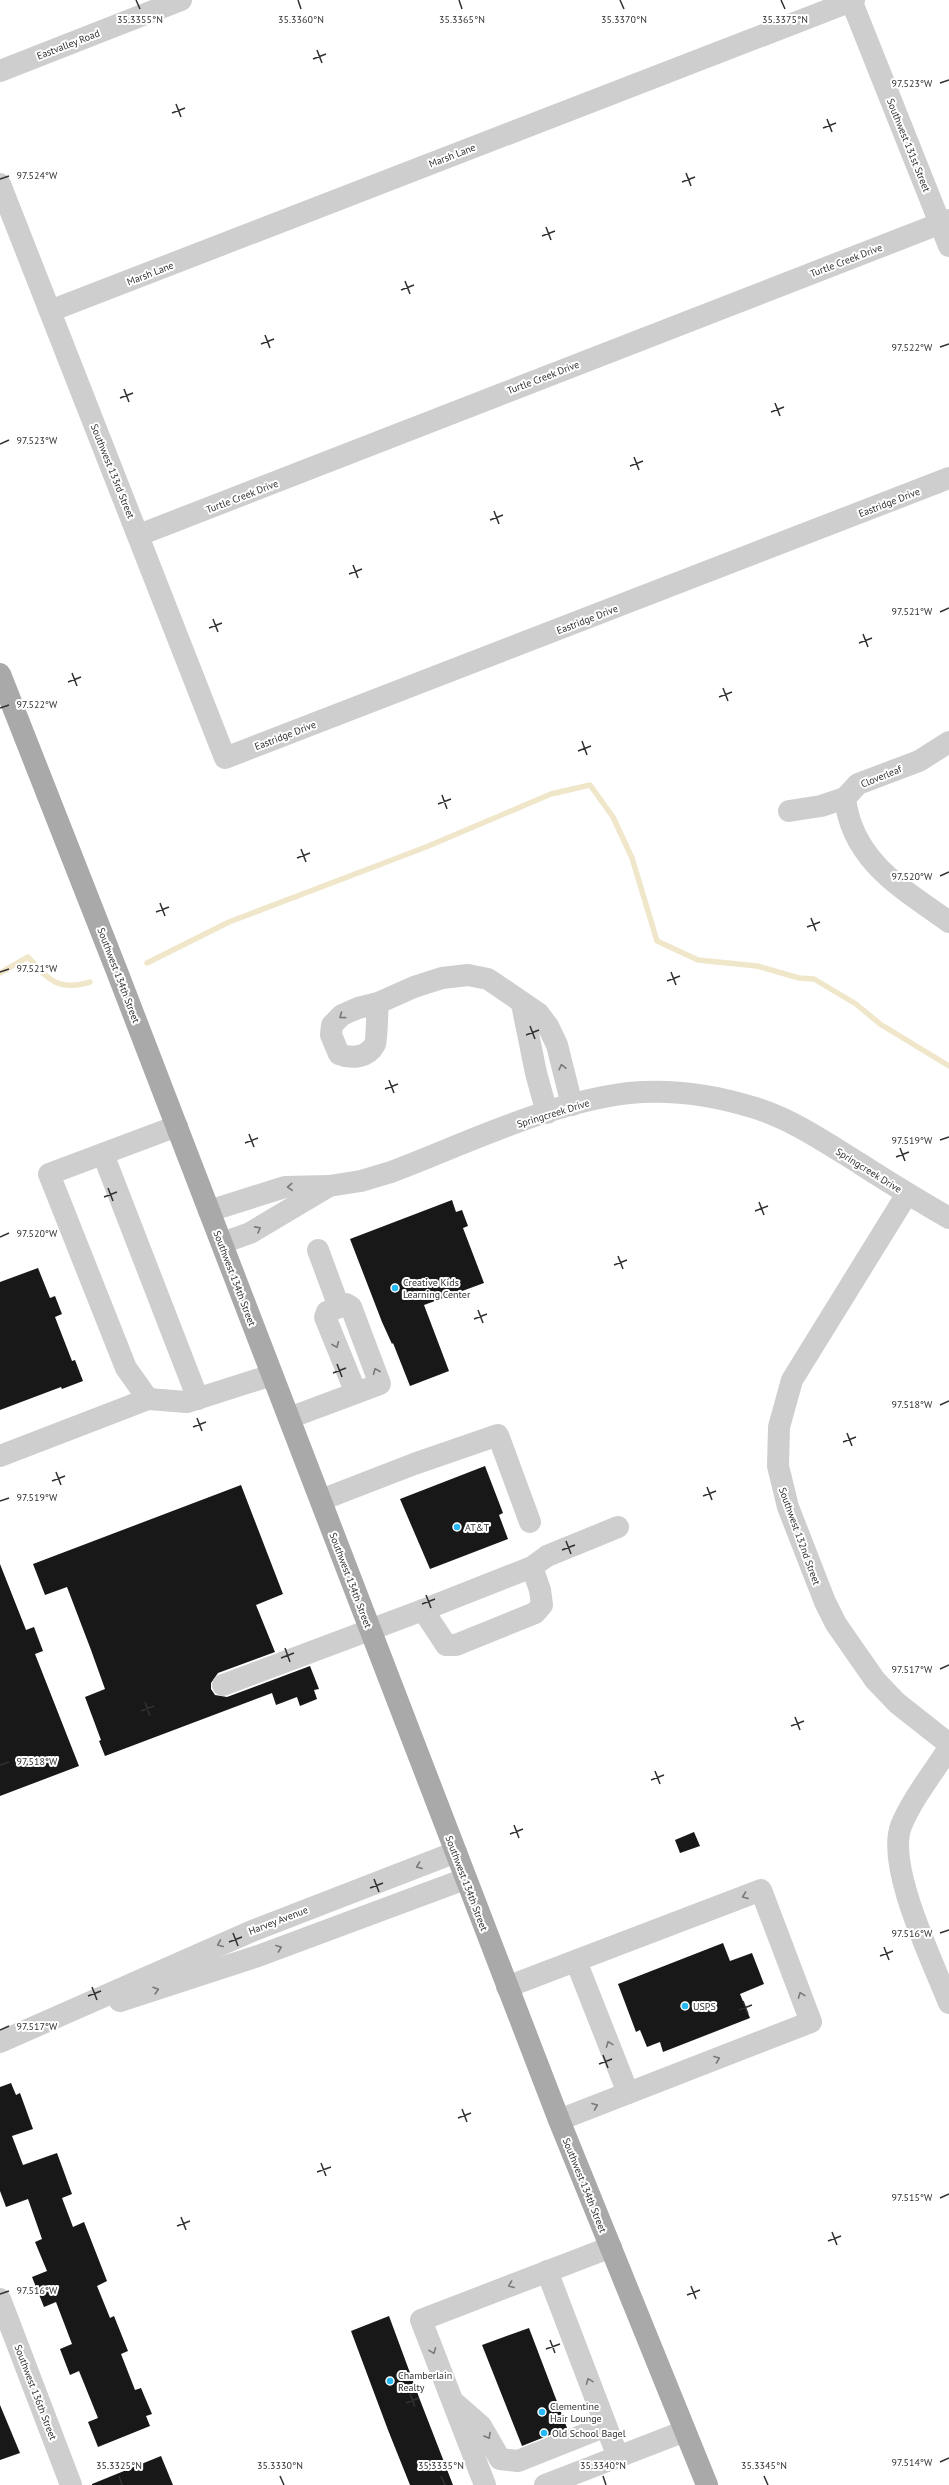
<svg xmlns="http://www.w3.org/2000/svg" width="949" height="2485" viewBox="0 0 949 2485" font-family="'PT Sans',sans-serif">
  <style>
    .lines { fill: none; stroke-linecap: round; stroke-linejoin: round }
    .stream { stroke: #f0e6c9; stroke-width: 5.5 }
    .building { fill: #181818 }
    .minor { stroke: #cecece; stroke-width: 22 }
    .major { stroke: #a9a9a9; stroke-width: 22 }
    .oneway { stroke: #787878 }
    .ticks { fill: none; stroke: #313131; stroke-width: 1.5 }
    .poi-dot { fill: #26b8f5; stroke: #fff; stroke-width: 1.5 }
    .labels { text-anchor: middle; stroke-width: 4; stroke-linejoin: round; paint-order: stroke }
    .street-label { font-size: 10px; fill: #313131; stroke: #fff }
    .poi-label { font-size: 10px; fill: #313131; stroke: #fff; text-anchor: start }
    .ticks-label { font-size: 10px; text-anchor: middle; fill: #313131; stroke: #fff; stroke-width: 4; stroke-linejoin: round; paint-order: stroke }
  </style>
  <rect width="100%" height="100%" fill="#fff"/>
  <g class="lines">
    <g class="stream">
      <polyline points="147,963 229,922 426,847 551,794 590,785 613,817 632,858 657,941 698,960 757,966 799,978 814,979 856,1004 880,1024 949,1066"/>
      <path d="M0,973L28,957C48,979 57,992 90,982"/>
    </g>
  </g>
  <g class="building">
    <polygon points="452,1200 456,1212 462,1210 468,1226 463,1228 484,1283 424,1305 449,1371 410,1386 393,1343 392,1344 382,1322 350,1239"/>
    <polygon points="38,1268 50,1298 55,1296 62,1314 55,1317 72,1361 75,1360 83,1381 62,1389 61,1387 0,1410 0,1282"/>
    <polygon points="485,1466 503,1513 499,1515 508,1539 430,1569 400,1499"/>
    <polygon points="241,1485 283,1594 256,1605 275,1652 218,1673 211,1683 211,1689 215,1695 227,1697 310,1666 319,1689 314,1690 317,1699 300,1706 297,1697 276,1705 272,1693 105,1756 99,1741 101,1740 85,1697 105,1689 91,1650 67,1587 45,1595 33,1564"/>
    <polygon points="0,1564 26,1630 34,1627 43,1651 35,1654 79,1766 0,1796"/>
    <polygon points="694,1832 700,1846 680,1853 675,1840"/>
    <polygon points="723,1943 730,1961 752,1953 764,1984 740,1994 750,2018 663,2052 660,2042 647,2047 640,2030 636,2032 618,1984"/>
    <polygon points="11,2083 16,2095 20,2093 33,2129 12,2136 23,2165 57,2153 72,2194 62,2198 73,2227 84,2222 107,2281 97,2286 110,2318 114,2316 128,2351 121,2354 135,2390 141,2388 152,2414 146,2416 150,2426 98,2447 88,2422 98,2418 79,2371 70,2375 60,2349 72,2344 56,2302 44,2307 32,2277 47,2271 35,2242 42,2239 28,2199 6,2207 0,2191 0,2087"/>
    <polygon points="389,2316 420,2400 453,2485 410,2485 388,2430 351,2331"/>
    <polygon points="529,2328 567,2428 522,2446 482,2345"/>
    <polygon points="0,2405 20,2453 0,2460"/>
    <polygon points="161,2456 173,2485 92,2485 92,2484"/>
  </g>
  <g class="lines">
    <g class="minor">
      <polyline points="851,0 949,246"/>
      <polyline points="0,71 181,0"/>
      <polyline points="0,184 225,758 949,478"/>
      <polyline points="50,311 854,0"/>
      <polyline points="139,535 949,220"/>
      <path d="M845,798C852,861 903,889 949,922"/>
      <polyline points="789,811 821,806 845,798 858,784 919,761 949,742"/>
      <path d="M378,1003C377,1011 377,1039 375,1044C368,1058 351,1059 339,1054L331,1035L332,1025L342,1015L358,1008L378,1003L414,987L442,978L468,975L488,979L538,1013L548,1026L557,1045L572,1105"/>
      <polyline points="522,1004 536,1073 547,1113"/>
      <polyline points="103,1154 198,1399"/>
      <polyline points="907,1194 792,1380 779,1427 778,1466 788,1507 825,1602 836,1624 875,1680 897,1703 949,1744"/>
      <path d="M209,1211L285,1187L329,1186L361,1181L391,1172C465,1144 550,1102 629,1093C669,1089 713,1095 752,1107C790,1118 825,1142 859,1163C888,1182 918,1200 949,1218"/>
      <polyline points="222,1243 250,1233 329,1186"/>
      <polyline points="318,1250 339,1307"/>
      <polyline points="148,1399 126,1368 49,1174 177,1126"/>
      <polyline points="289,1418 380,1384 351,1307 346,1304 327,1312 325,1317 356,1393"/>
      <polyline points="0,1456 148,1399 187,1402 272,1375"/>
      <polyline points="321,1500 414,1464 498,1435 530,1522"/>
      <polyline points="423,1610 446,1645 456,1645 535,1613 542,1605 540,1590 532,1567"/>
      <polyline points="223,1685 423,1610 532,1567 547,1556 618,1527"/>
      <path d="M949,1748C933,1773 912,1799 901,1826C886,1867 933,1962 949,2003"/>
      <polyline points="576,1961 628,2093"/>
      <polyline points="507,1987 761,1890 811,2022 559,2120"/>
      <polyline points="120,2001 258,1956 465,1879"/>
      <polyline points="0,2042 252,1931 456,1852"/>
      <polyline points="547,2271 618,2457"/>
      <polyline points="0,2299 71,2485"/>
      <polyline points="456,2404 481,2426 500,2459 518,2461 606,2426"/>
      <polyline points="485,2485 421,2320 611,2247"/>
      <polyline points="545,2485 685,2431"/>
    </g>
    <polyline class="major" points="0,674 118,974 559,2120 707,2485"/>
  </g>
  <defs><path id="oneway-chevron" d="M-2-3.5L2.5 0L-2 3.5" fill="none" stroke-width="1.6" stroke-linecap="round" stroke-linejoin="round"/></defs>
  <g class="oneway">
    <use href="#oneway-chevron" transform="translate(342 1016) rotate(143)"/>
    <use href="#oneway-chevron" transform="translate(562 1067) rotate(-103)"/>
    <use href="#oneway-chevron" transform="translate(290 1187) rotate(176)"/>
    <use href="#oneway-chevron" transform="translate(258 1229) rotate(-29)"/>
    <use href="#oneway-chevron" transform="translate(336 1345) rotate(68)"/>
    <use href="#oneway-chevron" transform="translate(376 1371) rotate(-112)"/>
    <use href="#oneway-chevron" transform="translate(419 1866) rotate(159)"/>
    <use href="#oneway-chevron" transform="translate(745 1896) rotate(159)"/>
    <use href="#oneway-chevron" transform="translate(220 1944) rotate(157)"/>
    <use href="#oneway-chevron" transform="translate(279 1948) rotate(-20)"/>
    <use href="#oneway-chevron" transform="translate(156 1990) rotate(-17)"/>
    <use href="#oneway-chevron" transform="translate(801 1995) rotate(-111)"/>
    <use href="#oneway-chevron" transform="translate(609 2044) rotate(-111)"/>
    <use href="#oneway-chevron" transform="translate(717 2059) rotate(-21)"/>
    <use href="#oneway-chevron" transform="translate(595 2106) rotate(-21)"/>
    <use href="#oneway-chevron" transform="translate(511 2285) rotate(159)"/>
    <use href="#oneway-chevron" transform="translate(433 2351) rotate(69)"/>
    <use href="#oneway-chevron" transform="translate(589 2381) rotate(-111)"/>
    <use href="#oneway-chevron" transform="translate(488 2436) rotate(59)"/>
  </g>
  <path class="ticks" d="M136,0L140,9M298,0L301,9M459,0L462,9M620,0L624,9M781,0L785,9M317,50L322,63M313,59L326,54M940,83L949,80M176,104L181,117M172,113L185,108M827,119L832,132M823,128L836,123M686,173L691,186M0,179L9,176M682,182L695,177M546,227L551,240M542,236L555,231M405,281L410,294M401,290L414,285M265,335L270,348M261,344L274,339M940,347L949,344M124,389L129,402M120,398L133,393M775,403L780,416M771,412L784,407M0,444L9,440M634,457L639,470M630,466L643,461M494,511L499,524M490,520L503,515M353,565L358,578M349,574L362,569M940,612L949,608M213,619L218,632M209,628L222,623M863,634L868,647M859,643L872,638M72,673L77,686M68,682L81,677M723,688L728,701M719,697L732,692M0,708L9,705M582,741L587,755M578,751L591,746M442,795L447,809M438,804L451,799M301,849L306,862M297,858L310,853M940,876L949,872M160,903L165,916M156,912L169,907M811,918L816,931M807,927L820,922M0,972L9,969M671,972L676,985M667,981L680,976M530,1026L535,1039M526,1035L539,1030M389,1080L394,1093M385,1089L398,1084M249,1134L254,1147M940,1140L949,1137M245,1143L258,1138M900,1148L905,1161M896,1157L909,1152M108,1188L113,1201M104,1197L117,1192M759,1202L764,1215M755,1211L768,1206M0,1237L9,1233M618,1256L623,1269M614,1265L627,1260M478,1310L483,1323M474,1319L487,1314M337,1364L342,1377M333,1373L346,1368M940,1405L949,1401M197,1418L202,1431M193,1427L206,1422M847,1433L852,1446M843,1442L856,1437M56,1472L61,1485M52,1481L65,1476M707,1487L712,1500M703,1496L716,1491M0,1501L9,1498M566,1541L571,1554M562,1550L575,1545M426,1595L431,1608M422,1604L435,1599M285,1648L290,1662M281,1658L294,1653M940,1669L949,1665M145,1702L150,1716M141,1711L154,1706M795,1717L800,1730M791,1726L804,1721M0,1765L9,1762M655,1771L660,1784M651,1780L664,1775M514,1825L519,1838M510,1834L523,1829M374,1879L379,1892M370,1888L383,1883M233,1933L238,1946M940,1933L949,1930M229,1942L242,1937M884,1947L889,1960M880,1956L893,1951M92,1987L97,2000M88,1996L101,1991M743,2001L748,2014M739,2010L752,2005M0,2030L9,2026M603,2055L608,2068M599,2064L612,2059M462,2109L467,2122M458,2118L471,2113M321,2163L326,2176M317,2172L331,2167M940,2198L949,2194M181,2217L186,2230M177,2226L190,2221M832,2232L837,2245M828,2241L841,2236M691,2286L696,2299M0,2294L9,2291M687,2295L700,2290M550,2340L555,2353M546,2349L560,2344M410,2394L415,2407M406,2403L419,2398M940,2462L949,2458M119,2476L122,2485M280,2476L284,2485M441,2476L445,2485M603,2476L606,2485M764,2476L768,2485"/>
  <g class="poi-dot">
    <circle cx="395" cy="1288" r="4"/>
    <circle cx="457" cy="1527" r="4"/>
    <circle cx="685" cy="2006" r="4"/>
    <circle cx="390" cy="2381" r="4"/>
    <circle cx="542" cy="2412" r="4"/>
    <circle cx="544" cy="2433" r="4"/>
  </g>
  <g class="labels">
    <g class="street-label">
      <text transform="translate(68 44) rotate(-21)" y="4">Eastvalley Road</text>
      <text transform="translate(909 145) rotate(68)" y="4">Southwest 131st Street</text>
      <text transform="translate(452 155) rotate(-21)" y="4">Marsh Lane</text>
      <text transform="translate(846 260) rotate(-21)" y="4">Turtle Creek Drive</text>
      <text transform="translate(150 273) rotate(-21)" y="4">Marsh Lane</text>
      <text transform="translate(543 377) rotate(-21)" y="4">Turtle Creek Drive</text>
      <text transform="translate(113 471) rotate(68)" y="4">Southwest 133rd Street</text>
      <text transform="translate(242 496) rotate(-21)" y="4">Turtle Creek Drive</text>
      <text transform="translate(889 502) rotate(-21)" y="4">Eastridge Drive</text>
      <text transform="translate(587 619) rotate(-21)" y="4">Eastridge Drive</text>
      <text transform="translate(285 735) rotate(-21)" y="4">Eastridge Drive</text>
      <text transform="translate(881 776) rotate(-22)" y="4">Cloverleaf</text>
      <text transform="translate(119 975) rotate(69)" y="4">Southwest 134th Street</text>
      <text transform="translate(553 1113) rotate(-17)" y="4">Springcreek Drive</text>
      <text transform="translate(869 1170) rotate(32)" y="4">Springcreek Drive</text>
      <text transform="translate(235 1278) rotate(69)" y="4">Southwest 134th Street</text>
      <text transform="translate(800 1536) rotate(70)" y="4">Southwest 132nd Street</text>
      <text transform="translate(351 1580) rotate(69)" y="4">Southwest 134th Street</text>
      <text transform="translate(467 1883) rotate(69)" y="4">Southwest 134th Street</text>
      <text transform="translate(278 1920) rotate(-21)" y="4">Harvey Avenue</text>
      <text transform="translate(585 2185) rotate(68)" y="4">Southwest 134th Street</text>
      <text transform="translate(36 2392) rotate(69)" y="4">Southwest 136th Street</text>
    </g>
    <g class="poi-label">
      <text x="403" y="1286">Creative Kids<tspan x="403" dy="12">Learning Center</tspan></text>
      <text x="465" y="1531">AT&amp;T</text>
      <text x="693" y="2010">USPS</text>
      <text x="398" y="2379">Chamberlain<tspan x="398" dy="12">Realty</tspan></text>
      <text x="550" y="2410">Clementine<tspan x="550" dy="12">Hair Lounge</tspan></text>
      <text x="552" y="2437">Old School Bagel</text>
    </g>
  </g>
  <g class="ticks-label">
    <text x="140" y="23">35.3355°N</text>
    <text x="462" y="23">35.3365°N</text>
    <text x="301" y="23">35.3360°N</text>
    <text x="624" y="23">35.3370°N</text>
    <text x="785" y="23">35.3375°N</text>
    <text x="912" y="87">97.523°W</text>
    <text x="37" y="179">97.524°W</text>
    <text x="912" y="351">97.522°W</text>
    <text x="37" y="444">97.523°W</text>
    <text x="912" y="615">97.521°W</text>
    <text x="37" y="708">97.522°W</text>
    <text x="912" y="880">97.520°W</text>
    <text x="37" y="972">97.521°W</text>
    <text x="912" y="1144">97.519°W</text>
    <text x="37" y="1237">97.520°W</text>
    <text x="912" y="1408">97.518°W</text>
    <text x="37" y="1501">97.519°W</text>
    <text x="912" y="1673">97.517°W</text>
    <text x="37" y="1765">97.518°W</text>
    <text x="912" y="1937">97.516°W</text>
    <text x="37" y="2030">97.517°W</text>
    <text x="912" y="2201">97.515°W</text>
    <text x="37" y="2294">97.516°W</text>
    <text x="912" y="2466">97.514°W</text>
    <text x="119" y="2469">35.3325°N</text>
    <text x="280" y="2469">35.3330°N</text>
    <text x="441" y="2469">35.3335°N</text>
    <text x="603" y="2469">35.3340°N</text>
    <text x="764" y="2469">35.3345°N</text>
  </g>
</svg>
